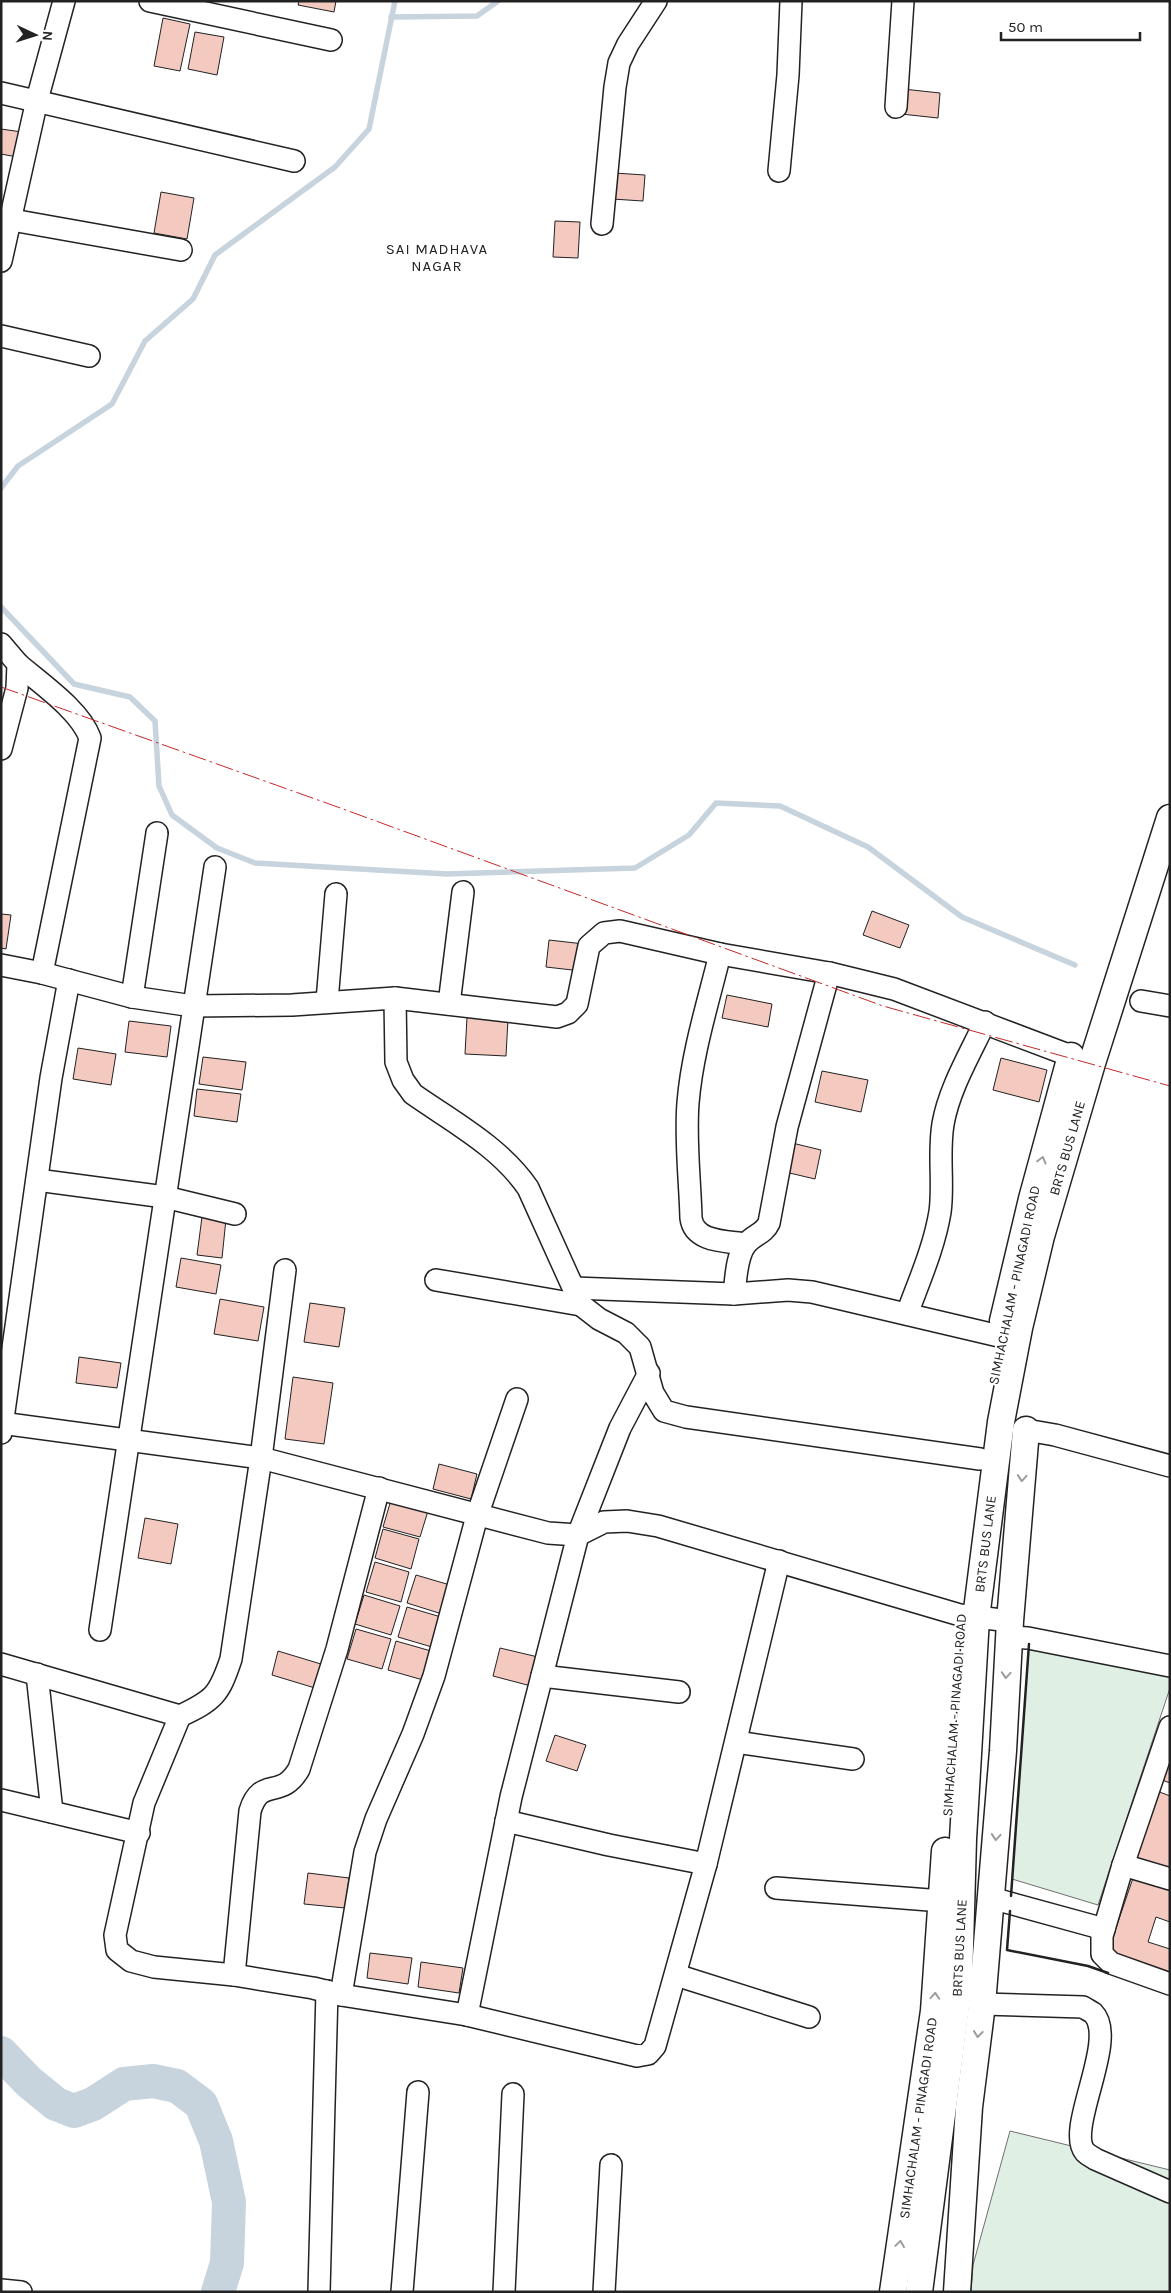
<svg xmlns="http://www.w3.org/2000/svg" width="1171" height="2293" viewBox="0 0 1171 2293" font-family="Karla,sans-serif">
  <style>
    .green { fill: #e0efe3; stroke: #6f6f6f }
    .lines { fill: none; stroke-linecap: round; stroke-linejoin: round }
    .stream { stroke: #c7d3dd; stroke-width: 5.5 }
    .river { stroke: #c7d3dd; stroke-width: 34 }
    .building { fill: #f3c9c0; stroke: #222 }
    .minor-casing { stroke: #222; stroke-width: 24 }
    .major-casing { stroke: #222; stroke-width: 29 }
    .minor { stroke: #fff; stroke-width: 21 }
    .major { stroke: #fff; stroke-width: 26 }
    .wall { stroke: #222; stroke-width: 2.5 }
    .power { stroke: #c62828; stroke-width: 1; stroke-dasharray: 18 4 2.5 4; stroke-linecap: butt }
    .oneway { stroke: #9c9c9c }
    .labels { text-anchor: middle; stroke-width: 4; stroke-linejoin: round; paint-order: stroke }
    .street-label { font-size: 14px; fill: #222; stroke: #fff }
    .neighbourhood-label { font-size: 15px; letter-spacing: 1px; fill: #222; stroke: #fff }
  </style>
  <rect width="100%" height="100%" fill="#fff"/>
  <g class="green">
    <polygon points="1029,1645 1170,1674 1170,1688 1098,1905 1012,1879"/>
    <polygon points="1010,2131 1170,2170 1170,2292 971,2292 973,2265"/>
  </g>
  <g class="lines">
    <g class="stream">
      <polyline points="391,17 477,16 498,1"/>
      <polyline points="1,488 18,466 112,404 145,341 193,299 215,255 335,167 369,129 395,1"/>
      <polyline points="1,607 74,684 130,697 155,721 159,786 172,815 217,848 255,863 447,874 635,868 689,835 716,803 780,806 868,847 962,917 1075,965"/>
    </g>
    <polyline class="river" points="1,2053 29,2082 56,2104 74,2111 93,2104 124,2084 153,2081 177,2086 201,2104 216,2141 229,2202 227,2263 218,2292"/>
  </g>
  <g class="building">
    <polygon points="299,1 336,1 334,12 298,5"/>
    <polygon points="163,18 190,24 180,71 154,66"/>
    <polygon points="195,32 224,37 217,75 188,69"/>
    <polygon points="903,89 940,93 938,118 901,114"/>
    <polygon points="1,129 22,132 17,157 1,154"/>
    <polygon points="614,173 645,175 643,201 612,199"/>
    <polygon points="161,192 194,198 187,239 154,233"/>
    <polygon points="555,221 580,222 578,258 553,257"/>
    <polygon points="872,911 909,925 900,948 863,935"/>
    <polygon points="1,914 11,915 6,949 1,948"/>
    <polygon points="549,940 584,944 581,971 546,967"/>
    <polygon points="727,995 772,1004 768,1027 722,1018"/>
    <polygon points="467,1017 508,1019 506,1056 465,1054"/>
    <polygon points="129,1021 171,1026 167,1057 125,1052"/>
    <polygon points="78,1048 116,1054 111,1085 73,1079"/>
    <polygon points="203,1057 246,1062 242,1090 199,1084"/>
    <polygon points="1001,1058 1047,1070 1039,1102 993,1090"/>
    <polygon points="822,1071 868,1080 861,1112 815,1102"/>
    <polygon points="197,1089 241,1094 237,1122 194,1116"/>
    <polygon points="788,1142 821,1150 815,1179 781,1171"/>
    <polygon points="202,1217 226,1219 222,1258 197,1255"/>
    <polygon points="181,1258 221,1265 216,1294 176,1287"/>
    <polygon points="220,1299 264,1307 258,1341 214,1334"/>
    <polygon points="310,1303 345,1308 339,1347 304,1342"/>
    <polygon points="79,1357 121,1363 117,1388 76,1383"/>
    <polygon points="293,1377 333,1383 324,1444 285,1439"/>
    <polygon points="439,1464 477,1474 471,1499 433,1489"/>
    <polygon points="391,1500 428,1511 420,1537 383,1527"/>
    <polygon points="145,1518 178,1524 171,1564 138,1558"/>
    <polygon points="383,1529 419,1539 411,1569 375,1558"/>
    <polygon points="375,1562 409,1572 401,1602 366,1592"/>
    <polygon points="416,1575 450,1585 442,1614 407,1603"/>
    <polygon points="364,1595 400,1606 391,1635 355,1624"/>
    <polygon points="407,1607 441,1617 432,1647 398,1637"/>
    <polygon points="356,1629 391,1639 382,1669 347,1659"/>
    <polygon points="396,1641 431,1651 423,1680 388,1670"/>
    <polygon points="500,1648 538,1657 531,1686 493,1676"/>
    <polygon points="278,1651 321,1664 315,1688 272,1675"/>
    <polygon points="555,1735 586,1745 577,1771 546,1761"/>
    <polygon points="1170,1756 1170,1783 1162,1780"/>
    <polygon points="1157,1791 1170,1796 1170,1872 1134,1860"/>
    <polygon points="308,1873 349,1878 345,1908 304,1904"/>
    <polygon points="1133,1878 1170,1890 1170,1922 1156,1917 1148,1942 1170,1949 1170,1975 1107,1954"/>
    <polygon points="370,1953 412,1958 408,1984 367,1978"/>
    <polygon points="421,1962 463,1968 459,1993 418,1987"/>
  </g>
  <g class="lines">
    <defs>
      <g id="minor">
        <polyline points="150,1 331,40"/>
        <polyline points="1,93 294,161"/>
        <polyline points="896,107 903,1"/>
        <polyline points="779,171 788,75 791,1"/>
        <polyline points="1,218 181,250"/>
        <polyline points="602,224 615,87 619,63 628,44 656,1"/>
        <polyline points="1,261 37,100 64,1"/>
        <polyline points="1,336 89,356"/>
        <polyline points="1,644 18,664 17,688 1,749"/>
        <path d="M18,664C40,683 80,710 90,738L42,973"/>
        <path d="M720,954C708,1003 692,1053 688,1103C685,1141 690,1180 691,1218C694,1242 725,1241 745,1244"/>
        <polyline points="1,965 42,973 132,997 193,1006 292,1005 395,998 557,1017 568,1013 577,1004 589,946 604,933 620,931 720,954 829,973 894,989 1071,1056"/>
        <polyline points="132,997 157,833"/>
        <path d="M395,998L396,1062L403,1080L413,1094C453,1122 500,1147 528,1188L581,1305L599,1319L626,1333L640,1347L653,1393L664,1411L686,1417L980,1459"/>
        <polyline points="327,1001 336,894"/>
        <polyline points="1141,1001 1170,1006"/>
        <polyline points="449,1004 463,892"/>
        <polyline points="37,1180 165,1197 235,1214"/>
        <polyline points="436,1280 581,1305"/>
        <polyline points="574,1288 734,1294 788,1290 812,1292 999,1336"/>
        <path d="M734,1294C736,1280 736,1256 746,1244C753,1235 764,1234 769,1223L787,1127L829,973"/>
        <path d="M907,1314C919,1281 934,1248 940,1212C944,1184 938,1154 943,1124C949,1089 970,1054 985,1022"/>
        <polyline points="1,1423 261,1458 548,1533 578,1535 604,1522 627,1521 658,1526 960,1615 1010,1621"/>
        <polyline points="1026,1430 1055,1435 1170,1466"/>
        <polyline points="1,1433 51,1078 69,980"/>
        <polyline points="100,1630 215,867"/>
        <polyline points="1009,1637 1028,1638 1170,1666"/>
        <polyline points="1,1664 180,1716 144,1803 115,1935 117,1950 131,1961 154,1967 234,1975 313,1988 341,1995 467,2015 637,2056 648,2054 655,2046 706,1864 779,1561"/>
        <polyline points="37,1674 52,1812"/>
        <polyline points="542,1676 679,1692"/>
        <path d="M180,1716C214,1700 219,1695 231,1659L261,1458L285,1270"/>
        <polyline points="1170,1727 1123,1865 1102,1936 1102,1954 1111,1963 1170,1984"/>
        <polyline points="736,1742 853,1759"/>
        <polyline points="1,1800 139,1833"/>
        <polyline points="506,1821 609,1845 706,1864"/>
        <polyline points="1123,1865 1170,1879"/>
        <polyline points="776,1888 942,1901"/>
        <polyline points="991,1898 1104,1929"/>
        <path d="M234,1975L250,1811C261,1775 281,1801 299,1769L337,1649L379,1488"/>
        <polyline points="676,1975 809,2017"/>
        <polyline points="341,1995 365,1852 376,1819 413,1734 434,1676 477,1516 517,1399"/>
        <path d="M982,2004L1083,2007C1086,2009 1090,2011 1093,2013C1119,2039 1065,2129 1085,2152C1088,2155 1092,2157 1095,2159L1170,2192"/>
        <polyline points="467,2015 511,1797 578,1535 620,1428 649,1373"/>
        <polyline points="1,2290 21,2292"/>
        <polyline points="319,2292 327,1991"/>
        <polyline points="402,2292 418,2092"/>
        <polyline points="504,2292 513,2094"/>
        <polyline points="604,2292 611,2165"/>
      </g>
      <g id="major">
        <polyline points="1003,1321 1032,1199 1071,1056"/>
        <polyline points="893,2292 934,2011 945,1851"/>
        <polyline points="919,2292 959,1983 963,1839 976,1618 1001,1422 1019,1328 1041,1236 1092,1063 1170,818"/>
        <polyline points="957,2292 969,2107 982,2004 1003,1751 1010,1621 1026,1430"/>
      </g>
    </defs>
    <use href="#minor" class="minor-casing"/>
    <use href="#major" class="major-casing"/>
    <use href="#minor" class="minor"/>
    <use href="#major" class="major"/>
    <g class="wall">
      <polyline points="1011,1896 1029,1644"/>
      <polyline points="1010,1911 1007,1950 1088,1966 1108,1973"/>
    </g>
    <polyline class="power" points="1,687 332,805 883,1006 1170,1086"/>
  </g>
  <defs><path id="oneway-chevron" d="M-2-3.5L2.5 0L-2 3.5" fill="none" stroke-width="1.6" stroke-linecap="round" stroke-linejoin="round" transform="scale(1.25)"/></defs>
  <g class="oneway">
    <use href="#oneway-chevron" transform="translate(1042 1160) rotate(-75)"/>
    <use href="#oneway-chevron" transform="translate(1022 1478) rotate(95)"/>
    <use href="#oneway-chevron" transform="translate(1006 1675) rotate(94)"/>
    <use href="#oneway-chevron" transform="translate(996 1837) rotate(95)"/>
    <use href="#oneway-chevron" transform="translate(935 1996) rotate(-86)"/>
    <use href="#oneway-chevron" transform="translate(978 2034) rotate(97)"/>
    <use href="#oneway-chevron" transform="translate(900 2244) rotate(-82)"/>
  </g>
  <g class="labels">
    <g class="street-label">
      <text transform="translate(1067 1148) rotate(-74)" y="5">BRTS BUS LANE</text>
      <text transform="translate(1014 1285) rotate(-78)" y="5">SIMHACHALAM - PINAGADI ROAD</text>
      <text transform="translate(985 1544) rotate(-83)" y="5">BRTS BUS LANE</text>
      <text transform="translate(954 1715) rotate(-86)" y="5">SIMHACHALAM - PINAGADI ROAD</text>
      <text transform="translate(959 1948) rotate(-87)" y="5">BRTS BUS LANE</text>
      <text transform="translate(918 2118) rotate(-82)" y="5">SIMHACHALAM - PINAGADI ROAD</text>
    </g>
    <g class="neighbourhood-label">
      <text x="437" y="254">SAI MADHAVA<tspan x="437" dy="17">NAGAR</tspan></text>
    </g>
  </g>
  <rect width="1171" height="2293" fill="none" stroke="#222222" stroke-width="5"/>
  <g transform="translate(35 35) rotate(94)" stroke="#ffffff" stroke-width="4" paint-order="stroke">
  <path d="M0-4L9 19L0 12L-9 19Z" fill="#222222"/>
  <text y="-8" font-size="14" font-weight="bold" text-anchor="middle" fill="#222222">N</text>
  </g>
  <path d="M1001 32v8h139v-8" fill="none" stroke="#222222" stroke-width="2.5"/>
  <text x="1008" y="32" font-size="15" fill="#222222" stroke="#ffffff" stroke-width="4" paint-order="stroke">50 m</text>
</svg>
